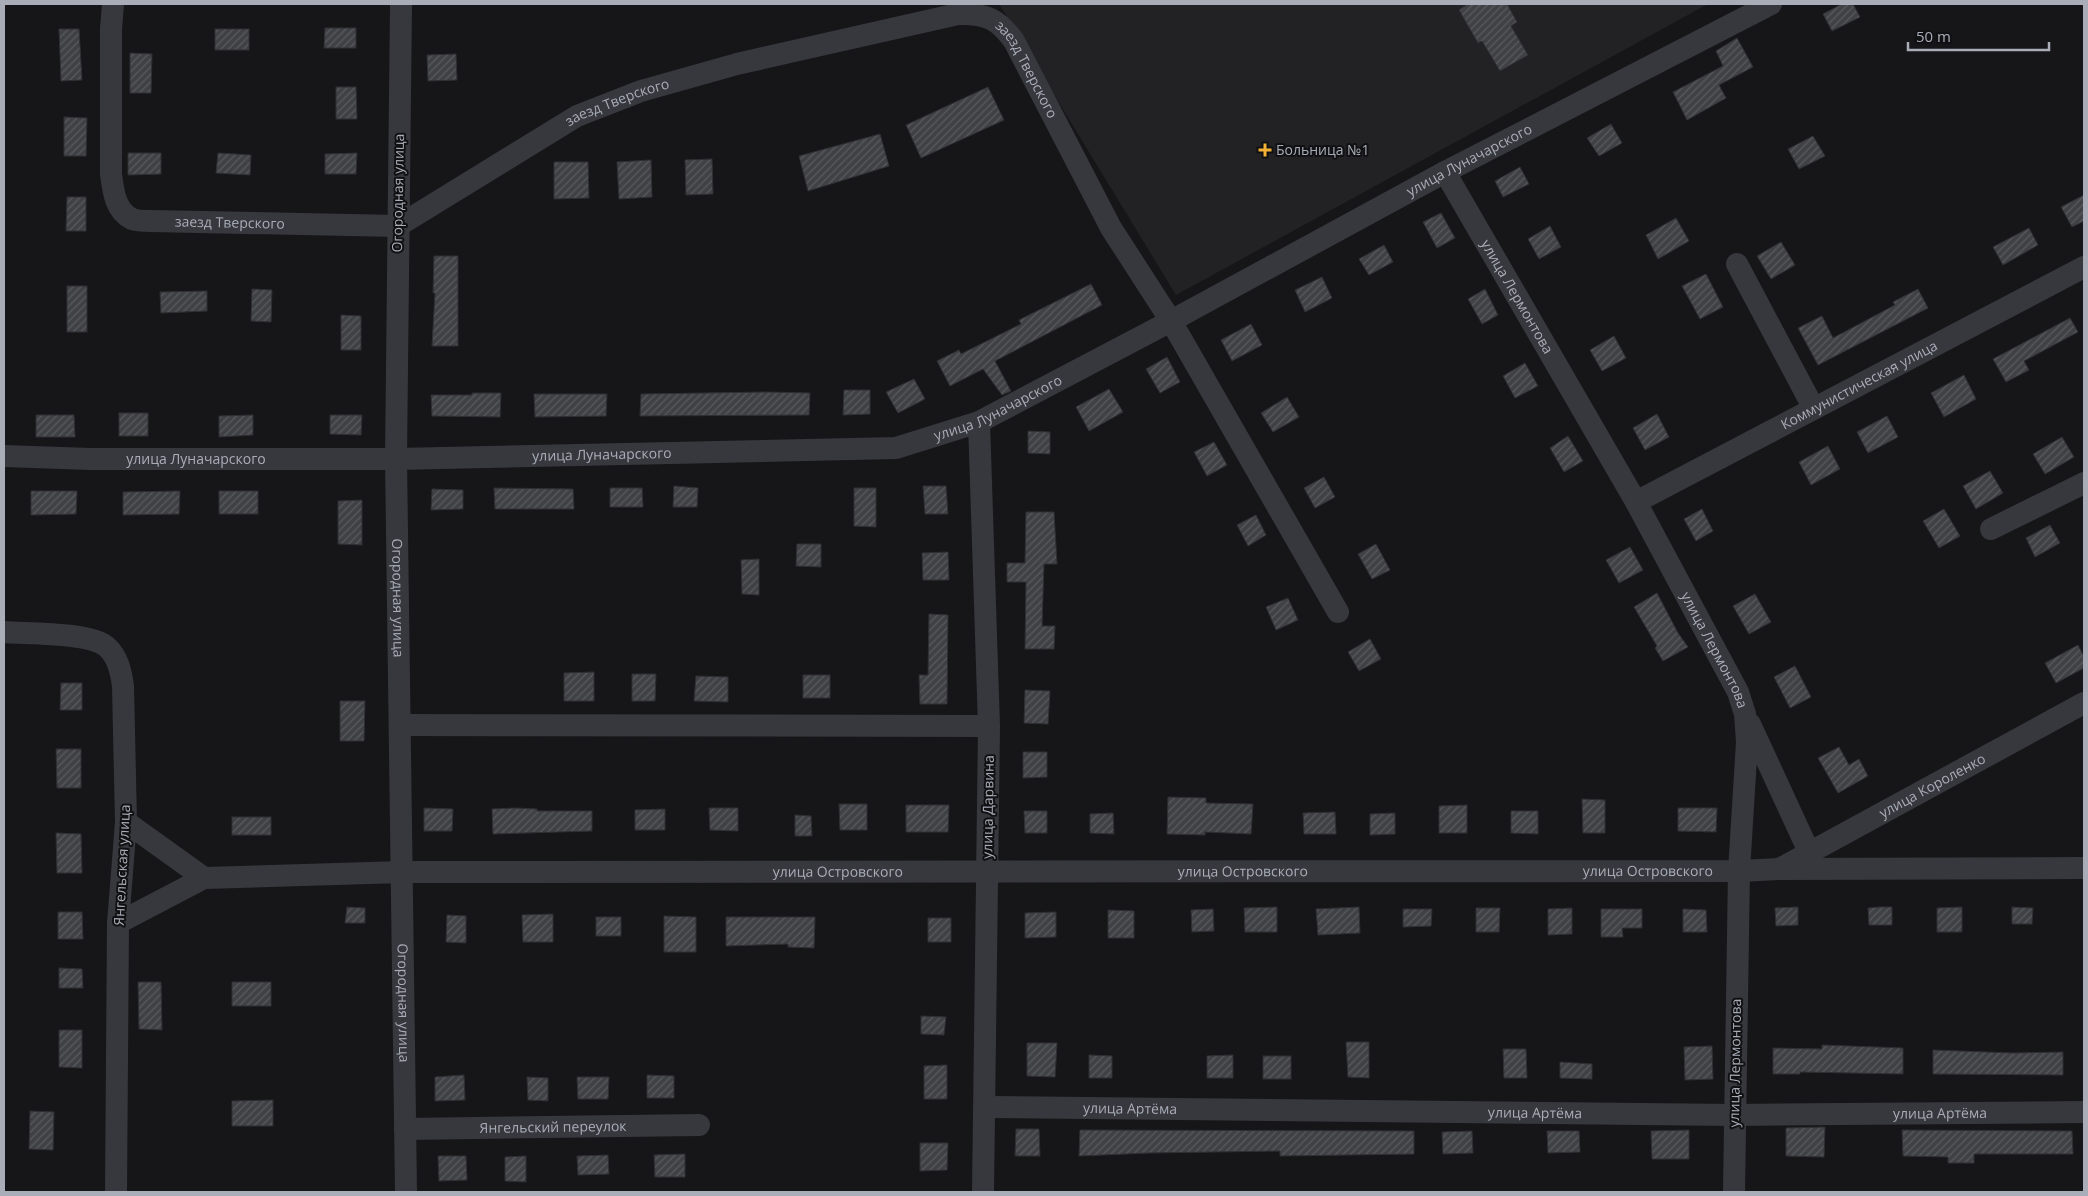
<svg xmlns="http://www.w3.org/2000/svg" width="2088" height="1196" viewBox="0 0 2088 1196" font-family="'Open Sans',sans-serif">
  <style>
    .built { fill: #222225 }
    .building { fill: url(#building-hatch); stroke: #303034 }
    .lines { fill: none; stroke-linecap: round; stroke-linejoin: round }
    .minor { stroke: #37383d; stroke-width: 22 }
    .poi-dot { fill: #f2b134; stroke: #111113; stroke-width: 2 }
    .labels { text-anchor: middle; stroke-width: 4; stroke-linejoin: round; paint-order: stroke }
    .street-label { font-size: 14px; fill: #a8adb8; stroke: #111113 }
    .poi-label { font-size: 14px; fill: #a8adb8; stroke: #111113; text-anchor: start }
  </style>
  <defs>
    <pattern id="building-hatch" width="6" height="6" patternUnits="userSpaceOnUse" patternTransform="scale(1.25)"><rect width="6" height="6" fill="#404145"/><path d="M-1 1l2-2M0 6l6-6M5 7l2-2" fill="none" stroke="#595a5e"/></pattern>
  </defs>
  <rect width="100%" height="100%" fill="#161618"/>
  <polygon class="built" points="999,4 1708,4 1176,295"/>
  <g class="building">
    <polygon points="1468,4 1507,4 1517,22 1511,26 1528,55 1500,71 1482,41 1478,43 1459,10"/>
    <polygon points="1842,4 1853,4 1860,17 1832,31 1823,14"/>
    <polygon points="325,28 356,28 356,48 324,48"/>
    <polygon points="59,29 79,29 82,80 61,81"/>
    <rect x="215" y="29" width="34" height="21"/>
    <polygon points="1737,38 1753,67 1719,85 1726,98 1687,120 1673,92 1723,66 1716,51"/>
    <polygon points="130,53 152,54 151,93 130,93"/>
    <polygon points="456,54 457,80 428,81 427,55"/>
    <polygon points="336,87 356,87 357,119 336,119"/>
    <polygon points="988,87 1004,120 921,158 906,125"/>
    <polygon points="64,117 87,118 86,156 64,156"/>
    <polygon points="1611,124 1622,143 1599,156 1587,138"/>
    <polygon points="880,134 889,166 808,191 799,156"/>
    <polygon points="1813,136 1825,156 1799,169 1788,149"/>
    <polygon points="128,153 161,153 161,174 128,175"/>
    <polygon points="218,153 251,155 250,175 216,173"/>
    <polygon points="357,153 356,174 325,174 325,154"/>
    <polygon points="712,159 713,194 686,195 685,160"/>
    <polygon points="651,160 652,197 619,199 617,162"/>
    <polygon points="554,162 588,162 589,198 554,199"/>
    <polygon points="1520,167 1529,184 1503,197 1495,181"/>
    <polygon points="2084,195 2084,221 2072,227 2061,207"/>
    <polygon points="67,197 86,197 86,231 66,231"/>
    <polygon points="1441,213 1455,238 1437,248 1423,222"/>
    <polygon points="1676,218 1689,241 1658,259 1646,235"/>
    <polygon points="1550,226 1561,247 1539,259 1528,239"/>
    <polygon points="2029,228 2038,245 2003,265 1993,247"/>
    <polygon points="1781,242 1795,265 1771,279 1757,256"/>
    <polygon points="1384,245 1393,262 1369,275 1359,259"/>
    <polygon points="434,256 458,256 458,346 432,346 435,293 433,293"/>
    <polygon points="1706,274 1723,307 1700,319 1682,286"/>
    <polygon points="1322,277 1332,298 1305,312 1295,290"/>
    <polygon points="1091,284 1102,305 995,361 1011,391 1002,395 983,369 950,386 937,361 959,350 961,354 1021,324 1019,320"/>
    <rect x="67" y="286" width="20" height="46"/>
    <polygon points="252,289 272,290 271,322 251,321"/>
    <polygon points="1485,289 1498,315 1482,324 1468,299"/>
    <polygon points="1918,289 1928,308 1818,365 1798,328 1822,316 1833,338 1895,305 1893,302"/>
    <polygon points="207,291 207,311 161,313 160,292"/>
    <polygon points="341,315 361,316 361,350 341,350"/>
    <polygon points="2070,318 2078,332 2024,361 2029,370 2006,382 1993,359"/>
    <polygon points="1251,324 1262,345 1232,361 1221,340"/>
    <polygon points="1614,336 1626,358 1602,371 1590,350"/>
    <polygon points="1167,357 1180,382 1160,393 1146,369"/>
    <polygon points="1525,363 1538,386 1515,398 1503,376"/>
    <polygon points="1964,375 1976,399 1944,417 1931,393"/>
    <polygon points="914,379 925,399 898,413 886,392"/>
    <polygon points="1109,389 1123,412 1089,431 1076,407"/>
    <polygon points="844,390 870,390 870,414 843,415"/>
    <polygon points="767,392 810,393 809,415 640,416 641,394"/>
    <polygon points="472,393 501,393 500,417 432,416 431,395 472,395"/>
    <polygon points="534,394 607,394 606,416 535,417"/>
    <polygon points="1287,397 1299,417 1273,432 1261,413"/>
    <rect x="119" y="413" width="29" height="23"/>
    <polygon points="1657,414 1669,437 1645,450 1633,428"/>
    <polygon points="36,415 74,415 75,437 36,437"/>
    <polygon points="253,415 253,435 219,437 219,416"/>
    <polygon points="330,415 362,415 361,435 330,434"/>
    <polygon points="1887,416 1898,437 1868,453 1857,432"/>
    <polygon points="1028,431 1050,432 1050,454 1028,453"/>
    <polygon points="1568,436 1583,461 1564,472 1550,448"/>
    <polygon points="2062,437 2074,457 2045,474 2033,454"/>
    <polygon points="1214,442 1227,465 1207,476 1194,452"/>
    <polygon points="1828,446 1840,469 1811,485 1799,462"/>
    <polygon points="1990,471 2003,493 1976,509 1963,486"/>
    <polygon points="1324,477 1335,497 1315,508 1304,488"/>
    <polygon points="674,486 698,488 697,507 673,507"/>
    <polygon points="923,486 946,486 948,514 925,514"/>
    <polygon points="494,488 573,489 574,509 495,509"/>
    <polygon points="610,488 642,488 643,507 610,507"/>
    <polygon points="854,488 876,488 876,527 854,526"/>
    <polygon points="432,489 463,490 463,509 431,510"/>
    <polygon points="31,491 77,491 76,514 31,515"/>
    <polygon points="180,491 179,514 123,515 123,492"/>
    <rect x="219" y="491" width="39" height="23"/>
    <polygon points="362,500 362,545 338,544 338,501"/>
    <polygon points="1702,509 1713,531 1696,541 1684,519"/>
    <polygon points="1944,509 1960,536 1939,548 1923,521"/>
    <polygon points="1026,512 1054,512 1057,564 1044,564 1042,626 1055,626 1054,649 1025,649 1026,582 1007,582 1007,563 1025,563"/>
    <polygon points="1256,515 1266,535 1248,546 1237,525"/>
    <polygon points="2050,525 2060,543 2035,557 2026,538"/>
    <polygon points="797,544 821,544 821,567 796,566"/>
    <polygon points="1376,544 1390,570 1372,579 1358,554"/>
    <polygon points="1630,547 1643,570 1619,583 1606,560"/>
    <polygon points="948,552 949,580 923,580 922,553"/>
    <polygon points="759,559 759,595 742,594 741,560"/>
    <polygon points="1657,593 1678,633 1688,647 1663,661 1655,648 1657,646 1634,607"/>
    <polygon points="1755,594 1771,622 1749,634 1733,606"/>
    <polygon points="1288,598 1298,620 1276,630 1266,607"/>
    <polygon points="929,614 948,615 947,704 920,704 919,675 928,675"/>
    <polygon points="1370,639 1381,659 1359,671 1348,652"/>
    <polygon points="2078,645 2084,657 2084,668 2056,683 2045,663"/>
    <polygon points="1795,666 1811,697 1790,708 1774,677"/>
    <polygon points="594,672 594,701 564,701 564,673"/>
    <polygon points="632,674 656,674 655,701 632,701"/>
    <rect x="803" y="675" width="27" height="23"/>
    <polygon points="696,676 728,677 728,702 694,701"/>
    <polygon points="61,683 82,683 82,710 60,710"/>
    <polygon points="1025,690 1050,691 1048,724 1024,723"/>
    <polygon points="340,701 365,701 364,741 340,741"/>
    <polygon points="1839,747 1849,765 1859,759 1868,776 1838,793 1818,758"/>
    <polygon points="56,749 81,749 81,788 57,788"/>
    <polygon points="1023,752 1047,752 1047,777 1023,778"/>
    <polygon points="1168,797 1206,798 1206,803 1253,804 1251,834 1205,832 1205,835 1167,834"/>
    <polygon points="1582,799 1605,800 1605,833 1583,833"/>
    <polygon points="839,804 867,804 867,830 840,830"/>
    <polygon points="906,805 949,805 948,832 906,832"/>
    <polygon points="1467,805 1467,833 1439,833 1439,806"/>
    <polygon points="424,808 453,809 452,831 424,831"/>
    <polygon points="515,808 537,809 537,811 592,811 592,831 493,834 492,809"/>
    <polygon points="709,808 738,808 738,831 710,830"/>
    <polygon points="1678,808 1717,808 1716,832 1678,831"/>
    <polygon points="665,809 665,830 635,830 635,810"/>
    <polygon points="1024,811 1047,811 1047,833 1025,833"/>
    <polygon points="1511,811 1538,811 1538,834 1511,833"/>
    <polygon points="1335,812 1336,834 1304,834 1303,813"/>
    <polygon points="1113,813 1114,834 1090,833 1090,814"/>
    <polygon points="1395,813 1395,834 1370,835 1370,814"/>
    <polygon points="795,815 811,816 812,836 795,836"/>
    <rect x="232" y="817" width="39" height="18"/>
    <polygon points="56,833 81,834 82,873 57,873"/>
    <polygon points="347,907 365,908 365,923 345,923"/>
    <polygon points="1277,907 1277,932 1245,932 1244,908"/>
    <polygon points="1359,907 1360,933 1318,935 1316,909"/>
    <polygon points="1798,907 1798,925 1776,926 1775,908"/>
    <polygon points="1879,907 1892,907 1892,925 1869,925 1868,908"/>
    <polygon points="1962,907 1962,932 1937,932 1937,908"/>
    <polygon points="2012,907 2033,908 2032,924 2012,924"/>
    <polygon points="1476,908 1500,908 1499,932 1476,932"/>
    <polygon points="1572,908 1572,934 1548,935 1548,909"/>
    <polygon points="1213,909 1214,931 1192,932 1191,910"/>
    <polygon points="1403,909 1432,909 1431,926 1403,927"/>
    <polygon points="1601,909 1642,909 1642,928 1622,928 1623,937 1601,937"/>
    <polygon points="1683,909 1706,910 1707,932 1683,932"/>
    <polygon points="1108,910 1134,911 1134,938 1108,938"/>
    <polygon points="58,912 82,912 83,939 58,939"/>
    <polygon points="1056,912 1056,937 1025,938 1025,913"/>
    <polygon points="553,914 553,942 523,942 522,915"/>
    <polygon points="447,915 466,916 466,943 446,942"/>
    <polygon points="664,916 696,917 696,952 664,952"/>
    <rect x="596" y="917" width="25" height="19"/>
    <polygon points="726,917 815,917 814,948 788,947 788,944 726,946"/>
    <rect x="928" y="918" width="23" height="24"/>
    <polygon points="59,968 82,969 83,988 59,988"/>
    <polygon points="138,982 161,982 162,1030 139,1029"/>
    <rect x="232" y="982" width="39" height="24"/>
    <polygon points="921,1016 946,1017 944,1035 921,1034"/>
    <polygon points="59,1030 82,1030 82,1068 59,1067"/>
    <polygon points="1346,1042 1369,1042 1369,1078 1348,1077"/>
    <polygon points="1027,1043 1057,1043 1055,1077 1027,1076"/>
    <polygon points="1822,1045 1903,1048 1903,1074 1800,1072 1800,1074 1773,1074 1773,1048 1822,1049"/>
    <polygon points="1712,1046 1713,1079 1685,1080 1684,1047"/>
    <polygon points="1503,1049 1526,1049 1527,1078 1504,1078"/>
    <polygon points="1933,1050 2013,1053 2063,1052 2063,1075 1933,1074"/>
    <polygon points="1089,1055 1112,1056 1112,1078 1089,1078"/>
    <polygon points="1233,1055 1233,1078 1207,1078 1207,1056"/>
    <rect x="1263" y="1056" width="28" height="23"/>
    <polygon points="1560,1062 1592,1064 1592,1079 1560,1078"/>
    <polygon points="947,1065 947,1099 924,1099 924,1066"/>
    <polygon points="464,1075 465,1100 435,1101 435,1077"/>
    <polygon points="647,1075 674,1076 674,1098 647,1098"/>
    <polygon points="527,1077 548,1078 548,1101 528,1100"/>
    <polygon points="577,1077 609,1077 608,1099 578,1099"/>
    <polygon points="273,1100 273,1126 232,1126 232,1101"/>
    <polygon points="30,1111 54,1112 53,1150 29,1149"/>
    <polygon points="1825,1127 1824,1157 1786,1156 1786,1128"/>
    <polygon points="1016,1129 1039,1129 1040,1156 1015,1156"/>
    <polygon points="1080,1130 1414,1131 1414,1154 1280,1156 1280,1151 1149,1153 1079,1156"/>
    <polygon points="1689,1130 1689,1159 1652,1159 1651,1131"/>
    <polygon points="1902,1130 2072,1131 2073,1154 1974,1154 1974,1163 1948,1163 1948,1157 1903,1156"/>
    <polygon points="1472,1131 1473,1153 1443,1154 1442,1132"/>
    <polygon points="1547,1131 1579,1131 1580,1152 1548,1153"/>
    <polygon points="920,1143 948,1143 947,1170 920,1171"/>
    <polygon points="685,1154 685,1177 655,1177 654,1155"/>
    <polygon points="608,1155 609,1174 578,1175 577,1156"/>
    <polygon points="438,1156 466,1156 467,1180 439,1181"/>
    <polygon points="526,1156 526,1182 505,1181 505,1157"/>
  </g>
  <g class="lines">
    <g class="minor">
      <path id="s1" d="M113,4L111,29V174C113,190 115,211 132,219C137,221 146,221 151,221L398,226L577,116L641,91L737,64L958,14C986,13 998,19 1014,41L1111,228L1171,321L1338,612"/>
      <path id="s2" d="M401,4L396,459L406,1192"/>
      <path id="s3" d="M1445,172L1636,502L1738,692L1745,714L1747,742L1739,871L1734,1192"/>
      <polyline points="1737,264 1813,407"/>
      <polyline points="979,422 989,726 983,1192"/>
      <path id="s4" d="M4,456L90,459H396L896,448L979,422L1171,321L1445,172L1771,4"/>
      <path id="s5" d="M1636,502L2084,267"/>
      <polyline points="1991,529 2084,483"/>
      <path d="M4,632C28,634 90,632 107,647C118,657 121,672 123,686L126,822L118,923L116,1192"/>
      <polyline points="1750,724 1809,852"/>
      <polyline points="400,725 989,726"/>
      <polyline points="126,822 204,878"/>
      <path id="s6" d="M1783,867L2084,703"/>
      <path id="s7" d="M118,923L204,878L402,872L1739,871L1780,869L2084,868"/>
      <path id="s8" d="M985,1107L1734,1115L2084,1112"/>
      <path id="s9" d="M405,1129L699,1125"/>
    </g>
  </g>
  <path class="poi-dot" d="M1262.5 142.5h5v5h5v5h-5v5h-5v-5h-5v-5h5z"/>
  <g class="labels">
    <g class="street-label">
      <text dy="5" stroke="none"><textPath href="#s1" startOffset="1190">заезд Тверского</textPath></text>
      <text dy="5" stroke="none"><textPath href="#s1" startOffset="741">заезд Тверского</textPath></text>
      <text dy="5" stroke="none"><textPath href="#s4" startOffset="1535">улица Луначарского</textPath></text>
      <text transform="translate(398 193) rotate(-89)" y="5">Огородная улица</text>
      <text dy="5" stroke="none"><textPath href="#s1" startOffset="320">заезд Тверского</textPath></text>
      <text dy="5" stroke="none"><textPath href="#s3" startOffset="144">улица Лермонтова</textPath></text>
      <text dy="5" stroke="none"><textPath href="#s5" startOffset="252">Коммунистическая улица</textPath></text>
      <text dy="5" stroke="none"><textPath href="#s4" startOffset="1002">улица Луначарского</textPath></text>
      <text dy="5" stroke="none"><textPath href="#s4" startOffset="598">улица Луначарского</textPath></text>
      <text dy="5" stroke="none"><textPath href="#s4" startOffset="192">улица Луначарского</textPath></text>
      <text dy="5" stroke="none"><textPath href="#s2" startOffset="594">Огородная улица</textPath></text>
      <text dy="5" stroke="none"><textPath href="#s3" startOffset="549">улица Лермонтова</textPath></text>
      <text dy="5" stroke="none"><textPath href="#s6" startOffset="170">улица Короленко</textPath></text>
      <text transform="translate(988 807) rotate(-89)" y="5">улица Дарвина</text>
      <text transform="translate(122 865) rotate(-87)" y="5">Янгельская улица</text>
      <text dy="5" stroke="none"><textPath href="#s7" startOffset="731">улица Островского</textPath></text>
      <text dy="5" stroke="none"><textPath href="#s7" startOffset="1136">улица Островского</textPath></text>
      <text dy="5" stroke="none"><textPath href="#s7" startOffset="1541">улица Островского</textPath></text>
      <text dy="5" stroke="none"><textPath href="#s2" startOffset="999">Огородная улица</textPath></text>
      <text transform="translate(1735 1063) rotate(-89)" y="5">улица Лермонтова</text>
      <text dy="5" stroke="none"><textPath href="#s8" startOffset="145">улица Артёма</textPath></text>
      <text dy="5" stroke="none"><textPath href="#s8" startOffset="550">улица Артёма</textPath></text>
      <text dy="5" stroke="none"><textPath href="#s8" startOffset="955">улица Артёма</textPath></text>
      <text dy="5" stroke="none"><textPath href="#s9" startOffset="148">Янгельский переулок</textPath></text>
    </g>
    <g class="poi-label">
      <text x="1276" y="155">Больница №1</text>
    </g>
  </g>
  <rect width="2088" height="1196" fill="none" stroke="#a8adb8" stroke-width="10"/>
  <path d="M1908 42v8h141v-8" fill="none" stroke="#a8adb8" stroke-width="2.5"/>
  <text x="1916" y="42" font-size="15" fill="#a8adb8" stroke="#111113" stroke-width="4" paint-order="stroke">50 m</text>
</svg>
